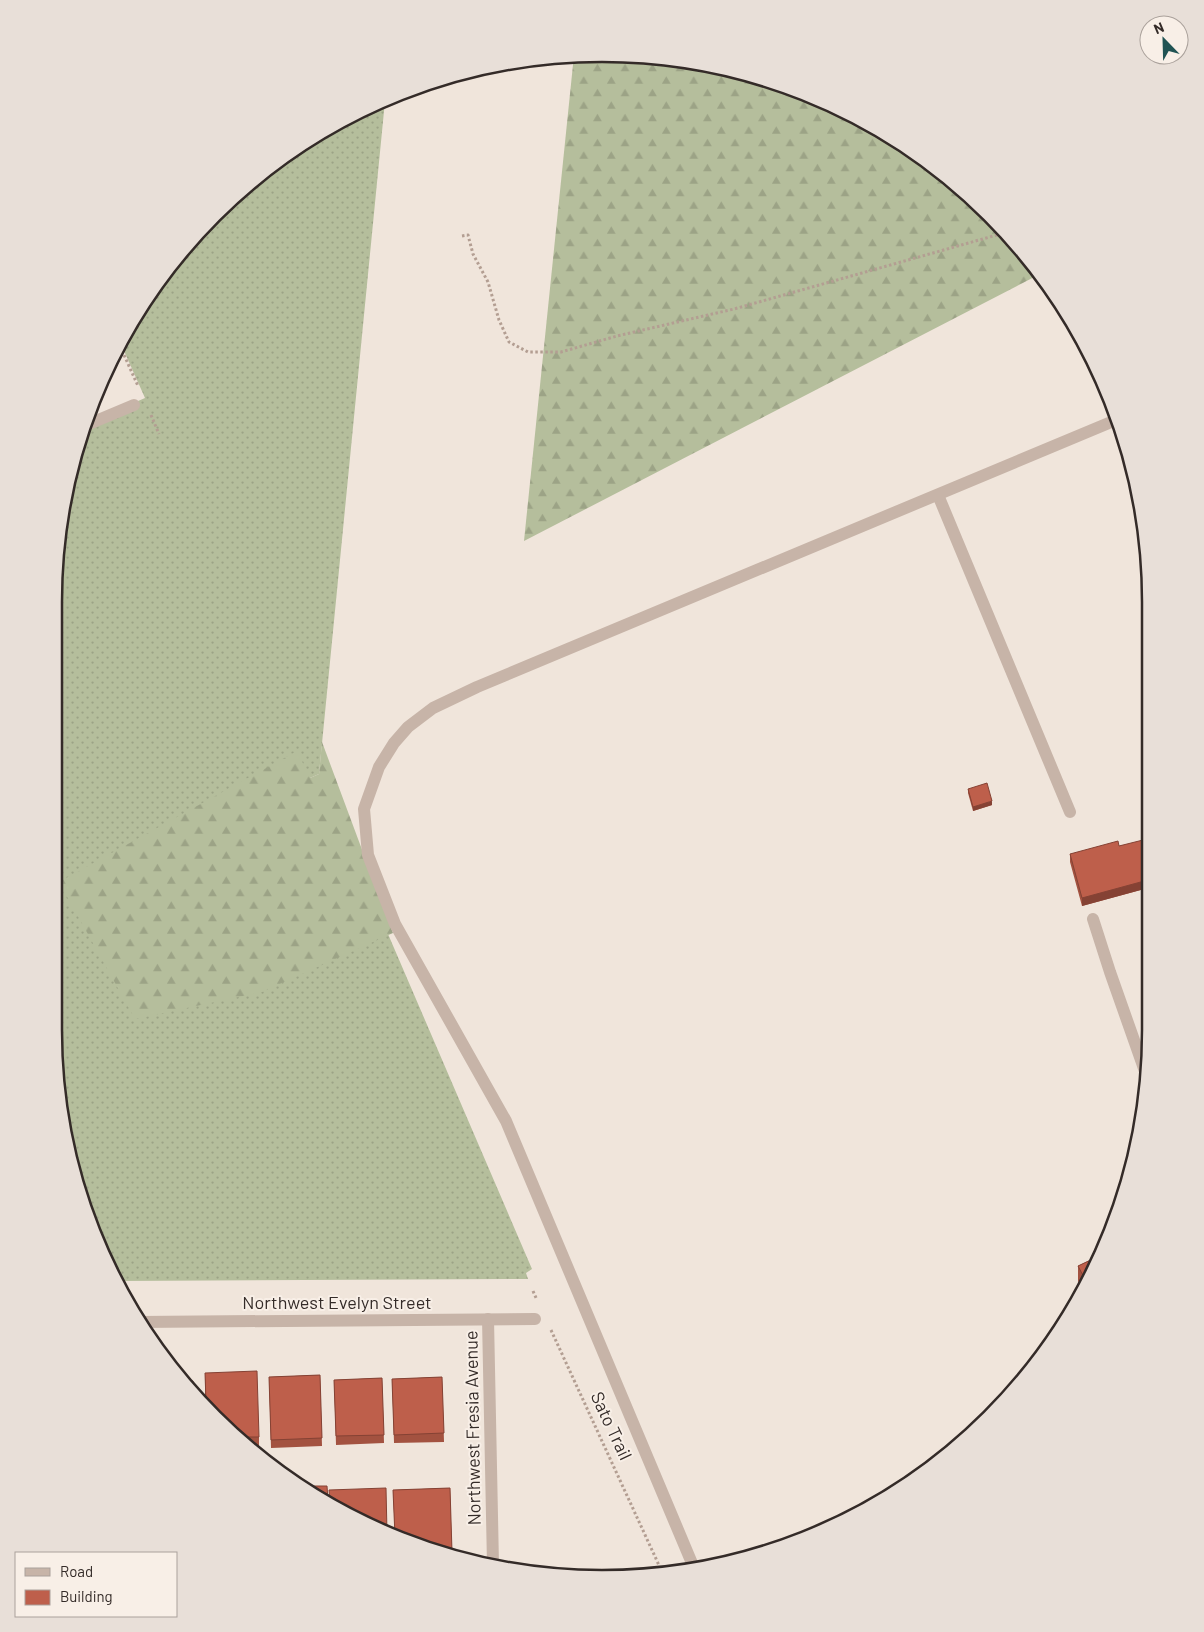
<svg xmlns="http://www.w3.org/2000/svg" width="1204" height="1632" viewBox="0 0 1204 1632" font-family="Barlow,sans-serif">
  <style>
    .grass { fill: url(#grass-dots) }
    .forest { fill: url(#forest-firs) }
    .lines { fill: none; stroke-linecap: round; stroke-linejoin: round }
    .path { stroke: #b39e92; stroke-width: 3; stroke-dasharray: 2.5 2.5; stroke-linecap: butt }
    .lane { stroke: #c7b4a8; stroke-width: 12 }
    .street { stroke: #c7b4a8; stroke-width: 12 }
    .wall { fill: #a35240 }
    .shaded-wall { fill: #854234 }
    .building { fill: #be5f4b; stroke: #854234 }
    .labels { text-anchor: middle; stroke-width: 4; stroke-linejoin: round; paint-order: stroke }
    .street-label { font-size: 18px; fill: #342b28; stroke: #f8efe7 }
    .rim { fill: none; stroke: #342b28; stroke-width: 2.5 }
  </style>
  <defs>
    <pattern id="grass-dots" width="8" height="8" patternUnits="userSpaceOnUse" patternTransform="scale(1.25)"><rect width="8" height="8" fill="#b5be9c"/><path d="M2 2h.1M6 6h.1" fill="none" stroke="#9ca386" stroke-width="1.8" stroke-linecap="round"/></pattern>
    <pattern id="forest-firs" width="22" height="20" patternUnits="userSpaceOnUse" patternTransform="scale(1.25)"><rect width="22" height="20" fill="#b5be9c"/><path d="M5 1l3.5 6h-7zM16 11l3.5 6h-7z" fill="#9ca386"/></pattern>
  </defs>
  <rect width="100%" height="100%" fill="#f0e5db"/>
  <polygon class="grass" points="385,101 319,774 310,778 380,937 388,934 532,1269 526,1273 528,1279 118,1281 96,1240 73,1172 54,1030 54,602 72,460 85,424 145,398 121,344 146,298 190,240 268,167 359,110"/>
  <g class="forest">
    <polygon points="574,55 673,58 778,83 876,127 963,190 1037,268 1040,274 524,541"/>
    <polygon points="322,742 393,933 262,992 135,1019 59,882 297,751 310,778 319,774"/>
  </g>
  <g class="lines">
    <g class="path">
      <polyline points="462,236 468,235 473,254 488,282 499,320 509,342 528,352 561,352 617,336 734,309 1004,233"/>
      <polyline points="120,346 138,386"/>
      <polyline points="151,415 159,434"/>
      <polyline points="533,1291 537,1300"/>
      <polyline points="551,1330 663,1574"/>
    </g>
    <g class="lane">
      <polyline points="938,495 1070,812"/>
      <polyline points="1093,919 1110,972 1147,1077"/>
      <polyline points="694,1568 506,1121 395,924 368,855 364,809 379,767 394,743 408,727 433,708 477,687 1116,420"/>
    </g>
    <g class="street">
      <polyline points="84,426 134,405"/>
      <polyline points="488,1319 493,1565"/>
      <polyline points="139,1322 535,1319"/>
    </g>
  </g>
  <g class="wall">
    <polygon points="968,789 992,805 973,811 968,793"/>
    <polygon points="1148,841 1148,888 1082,906 1070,862 1070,854 1119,846"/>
    <polygon points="1099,1256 1083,1291 1078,1281 1078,1266"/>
    <polygon points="205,1373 259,1437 259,1449 251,1449 240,1442 205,1402"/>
    <polygon points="320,1375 322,1446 271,1448 269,1377"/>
    <polygon points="442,1377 444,1442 394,1443 392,1379"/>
    <polygon points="382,1378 384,1443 336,1445 334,1380"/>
    <polygon points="450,1488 452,1555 426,1549 395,1536 393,1490"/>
  </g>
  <g class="shaded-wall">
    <polygon points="992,801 992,805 973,811 973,807"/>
    <polygon points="1148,880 1148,888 1082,906 1082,898"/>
  </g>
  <g class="building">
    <polygon points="987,783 992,801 973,807 968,789"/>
    <polygon points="1147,839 1148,880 1082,898 1070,854 1118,841 1119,846"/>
    <polygon points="1099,1256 1087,1283 1078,1266"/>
    <polygon points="257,1371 259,1437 236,1437 206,1402 205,1373"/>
    <polygon points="320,1375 322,1438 271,1440 269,1377"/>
    <polygon points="442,1377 444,1433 394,1435 392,1379"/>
    <polygon points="382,1378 384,1435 336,1436 334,1380"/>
    <polygon points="187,1381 193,1381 193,1388"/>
    <polygon points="307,1486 327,1486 328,1500"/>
    <polygon points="386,1488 387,1533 360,1522 330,1502 329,1490"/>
    <polygon points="450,1488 452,1552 440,1553 426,1549 395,1536 393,1490"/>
  </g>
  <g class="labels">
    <g class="street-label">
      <text x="337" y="1309">Northwest Evelyn Street</text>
      <text transform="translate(611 1426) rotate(65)" y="6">Sato Trail</text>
      <text transform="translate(473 1428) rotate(-91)" y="6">Northwest Fresia Avenue</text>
    </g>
  </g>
  <path d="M0 0H1204V1632H0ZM602 62H602A540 540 0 0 1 1142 602V1030A540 540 0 0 1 602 1570H602A540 540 0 0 1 62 1030V602A540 540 0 0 1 602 62Z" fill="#e8dfd8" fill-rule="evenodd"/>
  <path class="rim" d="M602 62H602A540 540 0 0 1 1142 602V1030A540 540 0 0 1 602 1570H602A540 540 0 0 1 62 1030V602A540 540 0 0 1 602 62Z"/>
  <rect x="15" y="1552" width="162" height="65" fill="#f8efe7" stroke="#aaa19b"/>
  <rect x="25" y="1568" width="25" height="8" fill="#c7b4a8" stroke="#aaa19b"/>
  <text x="60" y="1577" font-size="15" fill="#342b28">Road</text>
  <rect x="25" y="1590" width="25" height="15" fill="#be5f4b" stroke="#aaa19b"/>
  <text x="60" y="1602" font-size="15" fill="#342b28">Building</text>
  <g transform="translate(1164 40) rotate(337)"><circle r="24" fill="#f8efe7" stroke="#aaa19b"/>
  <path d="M0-4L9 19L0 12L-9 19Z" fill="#205353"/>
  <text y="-8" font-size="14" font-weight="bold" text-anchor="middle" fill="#342b28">N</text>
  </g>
</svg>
